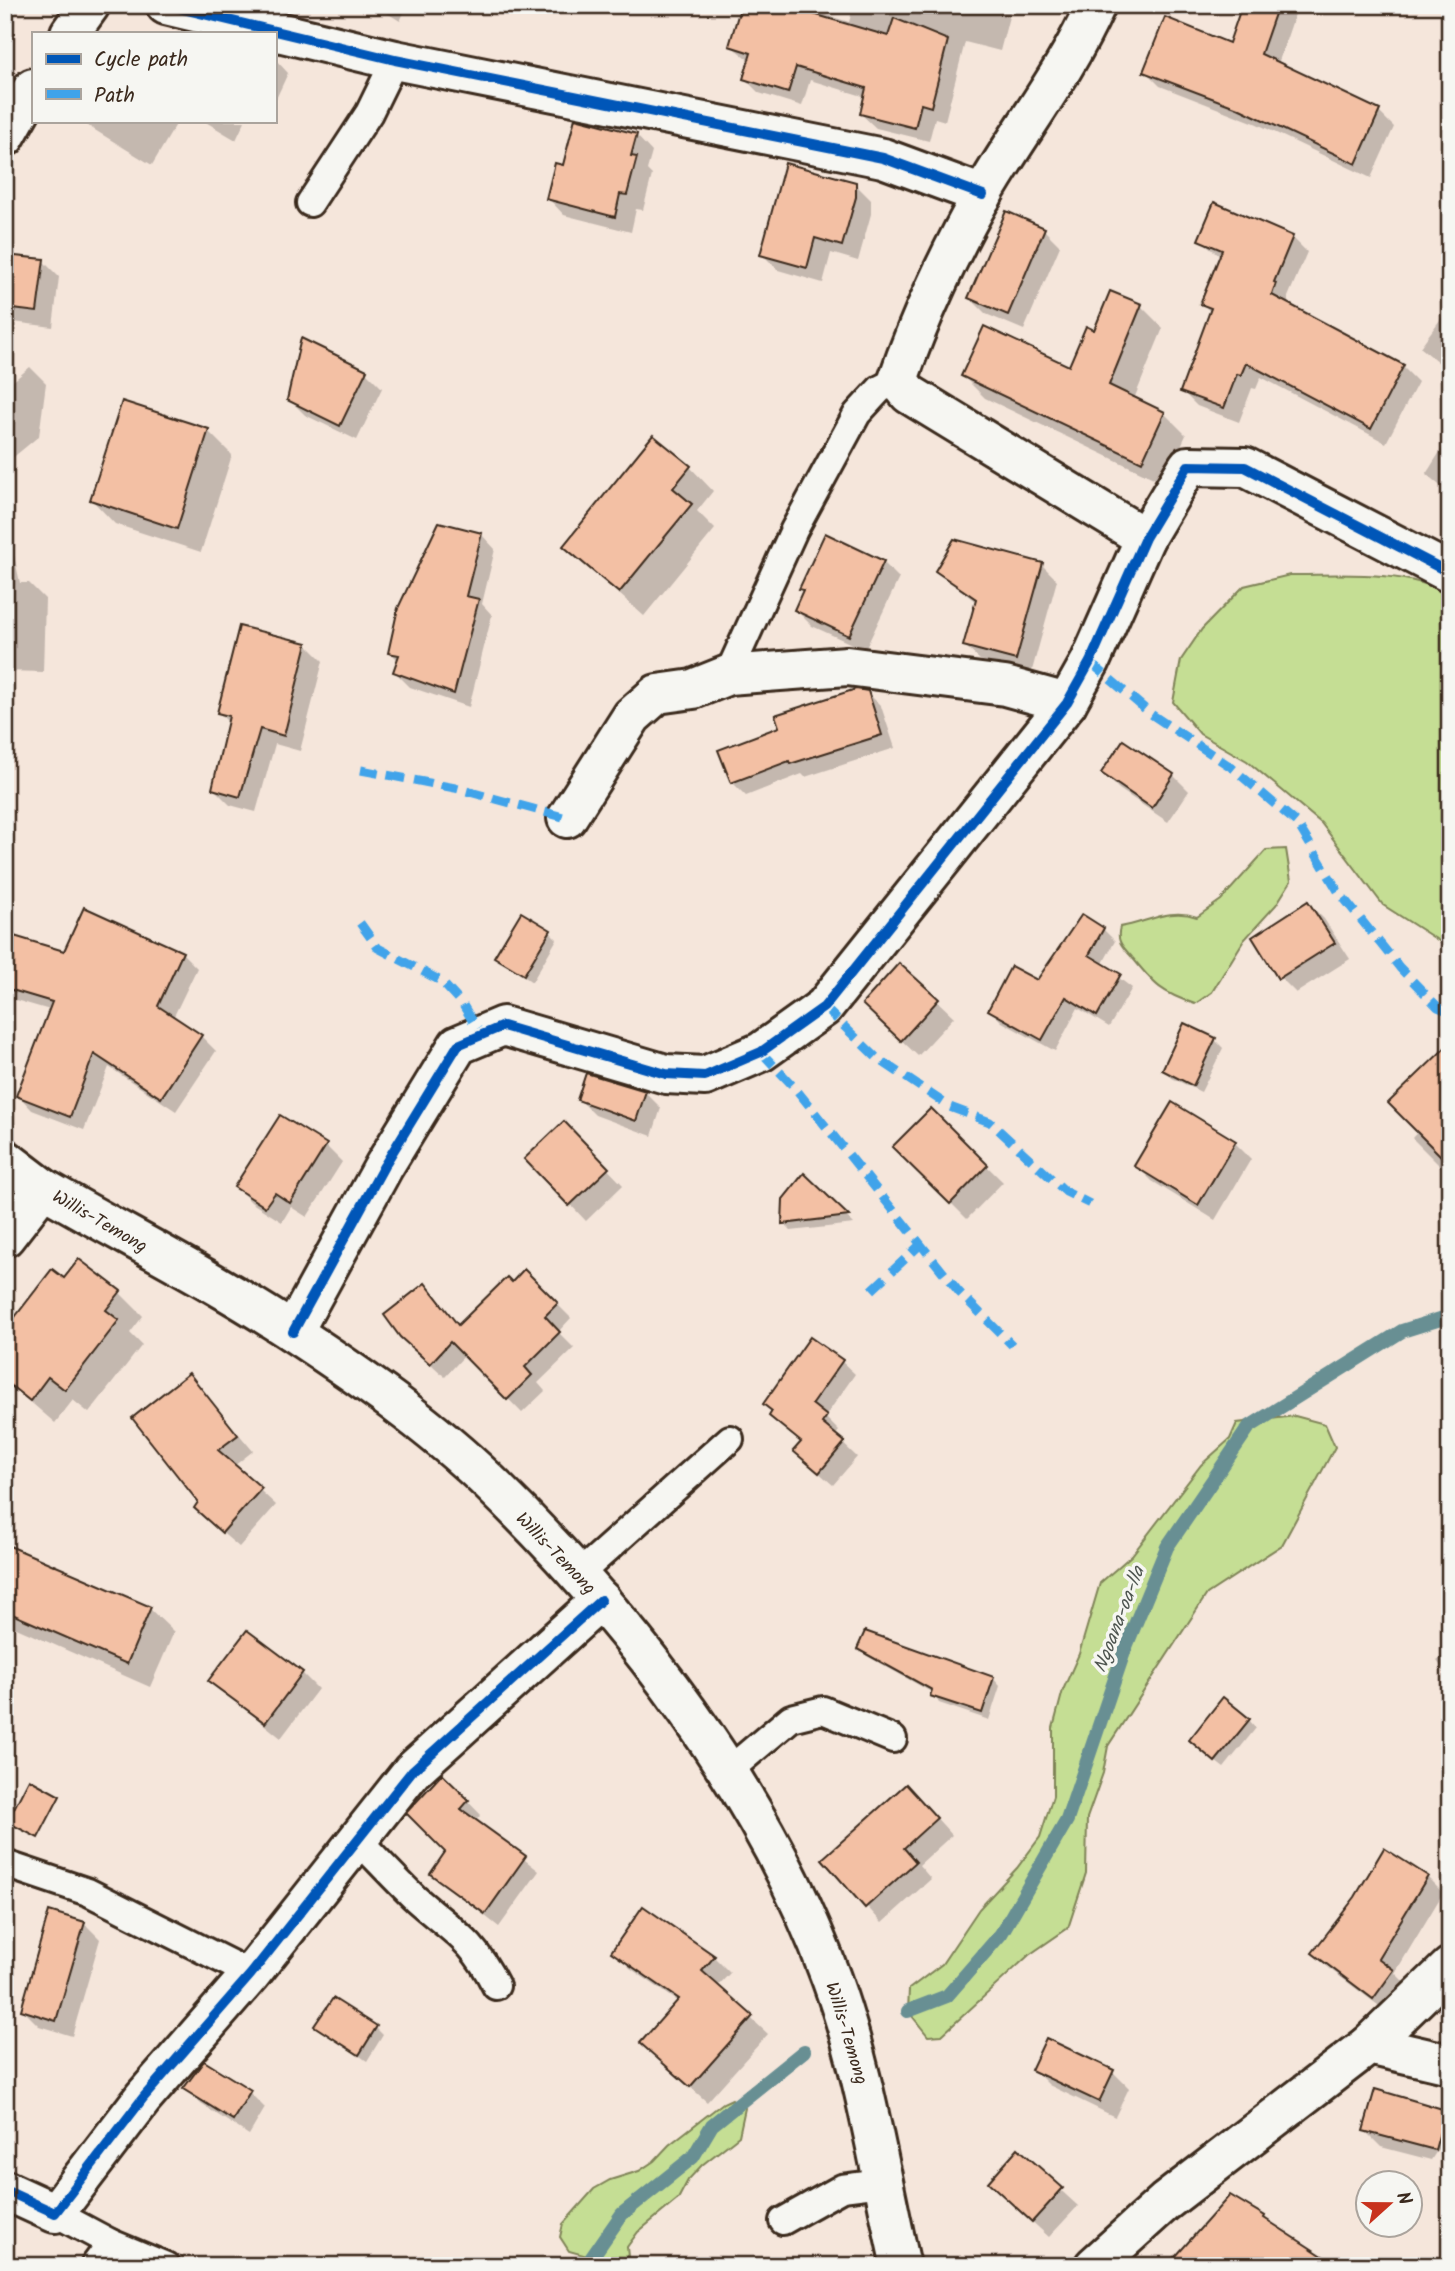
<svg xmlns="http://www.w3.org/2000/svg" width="1455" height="2271" viewBox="0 0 1455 2271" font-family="Kalam,sans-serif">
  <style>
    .green { fill: #c5de94; stroke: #808459; stroke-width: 2 }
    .shadow { fill: #0003 }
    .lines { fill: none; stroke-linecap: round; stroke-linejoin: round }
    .stream { stroke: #678f93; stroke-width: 14 }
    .building { fill: #f3c0a4; stroke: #3b2a1e; stroke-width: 2 }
    .service-casing { stroke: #3b2a1e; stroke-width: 32 }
    .minor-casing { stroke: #3b2a1e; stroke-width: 44 }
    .secondary-casing { stroke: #3b2a1e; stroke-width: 44 }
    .service { stroke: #f6f6f2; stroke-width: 26 }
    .minor { stroke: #f6f6f2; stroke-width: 38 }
    .secondary { stroke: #f6f6f2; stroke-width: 38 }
    .quiet { stroke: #3fa3ea; stroke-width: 9; stroke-dasharray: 18 9; stroke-linecap: butt }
    .cycleway-casing { stroke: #f6f6f2; stroke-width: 15 }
    .cycleway { stroke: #0057b8; stroke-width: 10 }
    .labels { text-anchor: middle; stroke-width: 7; stroke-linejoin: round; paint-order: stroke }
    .street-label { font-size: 18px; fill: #3b2a1e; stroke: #f6f6f2 }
    .water-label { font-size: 19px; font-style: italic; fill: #4d544f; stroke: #f6f6f2 }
  </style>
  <rect width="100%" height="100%" fill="#f5e6db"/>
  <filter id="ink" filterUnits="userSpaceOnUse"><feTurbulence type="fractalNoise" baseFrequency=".0143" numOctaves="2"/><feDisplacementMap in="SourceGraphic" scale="14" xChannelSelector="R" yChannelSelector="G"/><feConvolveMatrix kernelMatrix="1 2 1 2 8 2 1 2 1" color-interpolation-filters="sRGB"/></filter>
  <g filter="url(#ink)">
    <g class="green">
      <path d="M1290,575C1342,575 1402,569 1450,594V948L1383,905L1321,823L1247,761L1200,734L1173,702L1181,660L1202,629L1244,586Z"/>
      <path d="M1286,849L1291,881L1276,905L1244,940L1212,992L1195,1004C1159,992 1154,984 1131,956C1122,946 1116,941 1120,927C1147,923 1169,907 1197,917L1221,900L1266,850Z"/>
      <polygon points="1295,1416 1325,1424 1335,1447 1282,1545 1207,1594 1108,1746 1103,1773 1087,1818 1086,1873 1068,1928 1029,1955 942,2035 928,2036 908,2011 909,1989 942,1964 979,1909 1017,1868 1040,1837 1053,1796 1053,1728 1063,1690 1079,1654 1100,1583 1132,1555 1201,1465 1230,1439 1237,1423"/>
      <polygon points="732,2099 745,2108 739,2136 702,2165 688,2180 678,2199 638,2232 627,2247 629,2266 605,2266 602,2260 569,2251 560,2237 563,2224 594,2189 610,2180 639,2171 654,2161 669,2145 723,2103"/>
    </g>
    <g class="shadow">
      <polygon points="374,5 408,5 400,21"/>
      <polygon points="743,5 794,5 849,22 854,5 1012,5 1000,51 965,42 945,121 935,118 929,141 876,128 861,114 866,97 810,80 802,106 759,93 745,79 750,61 731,46"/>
      <polygon points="1244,5 1298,5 1278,64 1379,112 1394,127 1371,178 1255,123 1160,86 1145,71 1230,46"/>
      <polygon points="275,59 288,73 275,101"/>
      <polygon points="80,121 178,121 152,165"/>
      <polygon points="204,121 245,121 236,140"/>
      <polygon points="636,135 652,152 647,170 652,175 643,210 636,209 631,232 564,215 548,198 564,167"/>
      <polygon points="855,184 871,200 871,214 858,261 831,253 823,283 778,270 762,254"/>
      <polygon points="1007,213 1044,230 1060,246 1024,330 986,314 970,298"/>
      <polygon points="1292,237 1307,252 1288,297 1288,305 1403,367 1418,382 1386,443 1261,377 1256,389 1252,388 1239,422 1197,406 1182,391 1211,312 1202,304 1221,257 1200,239"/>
      <polygon points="5,256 43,261 59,277 53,327 5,321"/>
      <polygon points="1141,306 1163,328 1134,399 1164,413 1186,435 1164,483 985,398 963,376 1070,368 1095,332"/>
      <polygon points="1448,309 1450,310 1450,372 1420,347"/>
      <polygon points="302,341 366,372 382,388 357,440 305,415 289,399"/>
      <polygon points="30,367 46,383 39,436 5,464 5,388"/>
      <polygon points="208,431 232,455 201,552 115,524 92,500"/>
      <polygon points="1450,436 1450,494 1426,474"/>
      <polygon points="690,467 713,491 697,511 715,529 644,616 565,546"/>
      <polygon points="481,534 495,549 482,604 492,615 469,707 410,687 395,672 399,661 390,652"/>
      <polygon points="5,535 11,541 20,583 29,583 45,599 43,672 5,671"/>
      <polygon points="883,562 899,578 865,650 812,626 796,610"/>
      <polygon points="1042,565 1057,580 1031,674 980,660 964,645 976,602 937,571"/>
      <polygon points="307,645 323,661 300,751 275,744 256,812 230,805 214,789 229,723 219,713"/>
      <polygon points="867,692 881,706 895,748 805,777 802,774 746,796 732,782"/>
      <polygon points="1124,742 1173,775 1189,791 1168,822 1119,789 1103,773"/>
      <polygon points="5,894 10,900 5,914"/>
      <polygon points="1308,903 1324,919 1350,959 1296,993 1280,977"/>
      <polygon points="1103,929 1115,941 1102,965 1132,988 1109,1027 1078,1008 1055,1051 1002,1022 990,1010 1038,983"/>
      <polygon points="550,932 557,939 532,982 496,957"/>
      <polygon points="5,935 65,953 182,953 197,968 173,1018 201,1036 216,1051 176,1111 109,1067 84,1130 32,1110 18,1095 50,1010 5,997"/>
      <polygon points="899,965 954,1017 918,1056 880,1020"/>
      <polygon points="1215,1040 1223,1048 1201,1092 1172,1078 1164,1070"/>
      <polygon points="645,1092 661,1108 652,1136 595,1115 579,1099"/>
      <polygon points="1450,1096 1450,1176 1412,1138"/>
      <polygon points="1172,1104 1235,1143 1251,1159 1215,1220 1152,1181 1136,1165"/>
      <polygon points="931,1111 1003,1182 967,1219 895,1147"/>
      <polygon points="280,1117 326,1146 342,1162 307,1217 291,1207 282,1222 252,1203 236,1187"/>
      <polygon points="564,1124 623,1185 586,1221 527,1159"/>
      <polygon points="804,1175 854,1224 791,1231 784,1224"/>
      <polygon points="524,1271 571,1318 558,1332 574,1348 538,1383 545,1391 522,1413 465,1355 445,1377 417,1351 425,1286 460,1326"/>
      <polygon points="65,1281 120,1293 143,1316 130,1333 142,1345 89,1413 73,1400 55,1423 5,1380"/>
      <polygon points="841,1361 855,1374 825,1417 839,1431 835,1436 857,1457 833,1485 809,1464 802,1443 771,1416"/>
      <polygon points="189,1375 253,1451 234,1466 276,1505 239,1547 212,1524 201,1502"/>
      <polygon points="5,1546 150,1609 174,1632 150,1687 5,1623"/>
      <polygon points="859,1649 993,1678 1000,1686 989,1720 939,1703 933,1693 867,1656"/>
      <polygon points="1450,1651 1450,1678 1437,1661"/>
      <polygon points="302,1673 318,1689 281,1738 210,1681"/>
      <polygon points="1249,1720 1256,1728 1224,1768 1198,1748"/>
      <polygon points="443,1776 481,1815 475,1821 539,1871 499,1927 432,1874 448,1852"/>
      <polygon points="922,1802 952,1835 919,1865 931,1879 882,1923 824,1859"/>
      <polygon points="1427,1877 1443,1893 1395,1973 1409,1987 1390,2014 1330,1969 1314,1953"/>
      <polygon points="84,1923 100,1939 72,2036 39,2026 23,2010"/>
      <polygon points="614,1952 714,1957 730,1973 717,1987 768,2034 707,2102 658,2058 679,2002 630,1968"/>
      <polygon points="317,2026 376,2028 383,2035 367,2061"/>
      <polygon points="1033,2069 1113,2072 1129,2088 1115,2117 1049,2085"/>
      <polygon points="186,2089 249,2092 265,2108 249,2135 201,2104"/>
      <polygon points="1438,2109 1450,2121 1450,2131 1431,2160 1381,2147 1365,2131"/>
      <polygon points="1018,2151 1078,2206 1049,2237 1006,2198"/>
    </g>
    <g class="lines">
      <g class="stream">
        <polyline points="908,2011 947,1996 1001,1934 1067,1820 1125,1649 1167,1547 1249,1427 1402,1331 1450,1316"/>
        <polyline points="592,2266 590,2260 622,2214 693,2157 712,2125 804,2051"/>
      </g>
    </g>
    <g class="building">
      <polygon points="741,5 783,5 888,36 894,18 948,40 931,107 921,104 915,128 860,114 866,88 796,67 788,93 743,79 751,53 729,46"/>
      <polygon points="1242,5 1278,5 1261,54 1380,110 1356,164 1238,108 1143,72 1165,17 1229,43"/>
      <polygon points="575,118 637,134 631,156 637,157 627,195 620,194 615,217 546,199 555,163 563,165"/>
      <polygon points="785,163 856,182 856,197 842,246 815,238 807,268 760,255"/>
      <polygon points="1214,202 1293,236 1274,282 1276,283 1272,295 1404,365 1371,429 1246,363 1241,375 1237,374 1224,408 1180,392 1211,308 1200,304 1222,250 1198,240"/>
      <polygon points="1006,211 1045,228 1008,315 968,298"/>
      <polygon points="5,255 44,259 37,312 5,308"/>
      <polygon points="1110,291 1142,304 1109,385 1165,412 1142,462 961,376 984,326 1069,366 1086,326 1094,330"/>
      <polygon points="301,338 367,370 340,426 287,400"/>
      <polygon points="122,401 209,429 177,529 90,500"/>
      <polygon points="653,435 691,466 673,488 692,504 619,593 563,546"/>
      <polygon points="439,522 482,533 466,596 479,599 454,694 393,672 399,655 388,653 398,608"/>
      <polygon points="825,533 884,561 849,636 794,610 803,590 799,589"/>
      <polygon points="954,539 1043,563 1016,660 963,646 976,599 935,571"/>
      <polygon points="239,626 307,643 284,736 260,729 240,797 212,789 229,716 217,713"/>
      <polygon points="856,689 868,691 882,735 790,764 789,761 731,783 718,750 779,727 775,715"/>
      <polygon points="1123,740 1174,774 1152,808 1101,773"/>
      <polygon points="1308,901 1335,943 1278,979 1252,937"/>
      <polygon points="84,907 183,952 158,1006 202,1035 161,1098 94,1054 70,1117 16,1096 52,1002 5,988 5,964 14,936 64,951"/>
      <polygon points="521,912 551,930 524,975 494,957"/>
      <polygon points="1082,914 1104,928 1089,955 1121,974 1097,1016 1066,997 1042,1040 988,1010 1011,966 1037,980"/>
      <polygon points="899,963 939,999 901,1041 862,1004"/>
      <polygon points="1184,1023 1216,1038 1193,1086 1162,1070"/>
      <polygon points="1450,1043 1450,1165 1388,1103"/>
      <polygon points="586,1073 646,1091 636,1121 577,1100"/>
      <polygon points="1172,1102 1236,1141 1198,1205 1134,1166"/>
      <polygon points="931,1108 988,1165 950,1204 892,1147"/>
      <polygon points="280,1115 327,1144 290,1203 275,1193 265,1207 234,1187"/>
      <polygon points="564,1121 609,1168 569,1206 524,1159"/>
      <polygon points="804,1173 849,1216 782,1224 783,1199"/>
      <polygon points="79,1259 121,1291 106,1310 119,1320 65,1390 48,1377 30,1401 5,1381 5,1330 52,1269 64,1278"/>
      <polygon points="524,1269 558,1303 545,1316 560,1332 525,1367 532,1375 507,1400 450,1342 430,1364 400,1337 384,1315 425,1283 458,1325 507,1277 512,1282"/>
      <polygon points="810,1337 843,1360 812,1404 827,1416 822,1423 845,1442 819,1473 793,1451 801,1442 769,1416 772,1411 763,1404"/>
      <polygon points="189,1373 238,1435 218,1450 262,1488 222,1533 194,1508 198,1502 132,1418"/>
      <polygon points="5,1544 151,1607 127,1664 5,1611"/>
      <polygon points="247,1630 303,1672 265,1723 208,1681"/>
      <polygon points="865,1631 994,1677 982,1713 930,1696 932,1690 857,1649"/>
      <polygon points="1223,1697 1250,1719 1215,1762 1189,1740"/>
      <polygon points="442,1774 469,1800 461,1809 526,1856 485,1914 430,1874 445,1852 406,1813"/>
      <polygon points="29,1779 60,1796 38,1838 7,1822"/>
      <polygon points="906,1784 937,1818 904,1848 916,1862 865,1908 822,1859"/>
      <polygon points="1384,1848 1428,1876 1378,1958 1394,1970 1373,1999 1312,1953 1355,1897"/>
      <polygon points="643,1906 715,1956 702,1971 753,2016 690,2087 640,2043 679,1999 611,1952"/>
      <polygon points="49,1911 85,1922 56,2021 21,2010"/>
      <polygon points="333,1998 377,2026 359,2055 314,2026"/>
      <polygon points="1046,2038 1114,2070 1099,2102 1031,2070"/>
      <polygon points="204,2061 251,2090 233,2120 183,2089"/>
      <polygon points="1375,2089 1446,2110 1435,2150 1363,2131"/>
      <polygon points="1018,2148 1063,2188 1032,2222 988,2182"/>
      <polygon points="1230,2195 1265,2216 1264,2218 1338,2266 1167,2266"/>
    </g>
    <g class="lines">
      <defs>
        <g id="service">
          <polyline points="310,203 369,113 395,60"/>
          <polyline points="728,675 794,530 857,414 880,389 898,380"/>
          <polyline points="577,1576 730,1439"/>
          <polyline points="726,1773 791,1718 823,1710 893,1739"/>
          <path d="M358,1840C377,1859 396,1880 416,1899C453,1932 472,1938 496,1986"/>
          <polyline points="5,1864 88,1892 251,1974"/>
          <polyline points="55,2213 111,2243 166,2266"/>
          <polyline points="783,2221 842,2188 882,2183"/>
          <polyline points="94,2266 111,2243"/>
        </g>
        <g id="minor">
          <polyline points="166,5 395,60 883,158 983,195"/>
          <path d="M1096,5C1065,74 1020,130 983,194C952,248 918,321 898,380L909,394L1145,538"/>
          <polyline points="70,33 90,5"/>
          <polyline points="5,137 33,88"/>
          <polyline points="567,818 632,716 657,694 693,689 728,675 847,666 1005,686 1067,703"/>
          <polyline points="5,1237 43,1188"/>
          <polyline points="293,1332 384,1166 458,1045 503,1026 666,1074 705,1076 761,1052 824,1007 1067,703 1090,662 1145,538 1188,466 1245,467 1450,573"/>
          <polyline points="1369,2045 1450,1967"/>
          <polyline points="5,2190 55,2213 143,2098 251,1974 412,1771 601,1600"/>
          <polyline points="1094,2266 1165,2202 1369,2045 1450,2064"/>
        </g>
        <path id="secondary" d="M5,1159L43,1188C126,1236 214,1280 294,1333C361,1377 431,1426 489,1482C630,1619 764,1792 831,1978C865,2071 879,2170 901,2266"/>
      </defs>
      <use href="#service" class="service-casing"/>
      <use href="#minor" class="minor-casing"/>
      <use href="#secondary" class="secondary-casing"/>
      <use href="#service" class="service"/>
      <use href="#minor" class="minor"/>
      <use href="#secondary" class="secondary"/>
      <g class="quiet">
        <polyline points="1090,662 1151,714 1231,767 1297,823 1338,891 1400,968 1438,1007 1450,1012"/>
        <polyline points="361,770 455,788 567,818"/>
        <polyline points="360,923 378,948 441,981 463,1005 481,1035"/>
        <polyline points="824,1007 877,1058 950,1107 990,1122 1066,1192 1090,1204"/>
        <polyline points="761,1052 795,1088 959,1292 1012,1345"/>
        <polyline points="872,1290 921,1244"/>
      </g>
      <defs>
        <g id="cycleway">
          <polyline points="166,5 395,60 883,158 983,195"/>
          <polyline points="293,1332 384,1166 458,1045 503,1026 666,1074 705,1076 761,1052 824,1007 1067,703 1090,662 1145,538 1188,466 1245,467 1450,573"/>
          <polyline points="5,2190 55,2213 143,2098 251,1974 412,1771 601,1600"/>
        </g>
      </defs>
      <use href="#cycleway" class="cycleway-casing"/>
      <use href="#cycleway" class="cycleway"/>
    </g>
  </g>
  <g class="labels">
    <g class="street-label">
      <text transform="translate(100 1221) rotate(30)" y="6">Willis-Temong</text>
      <text transform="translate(556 1553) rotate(46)" y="6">Willis-Temong</text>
      <text transform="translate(847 2033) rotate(73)" y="6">Willis-Temong</text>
    </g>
    <g class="water-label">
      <text transform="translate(1118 1619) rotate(-69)" y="7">Ngoana-oa-lla</text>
    </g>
  </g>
  <rect width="1455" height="2271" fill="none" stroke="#f6f6f2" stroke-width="28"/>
  <rect x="14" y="14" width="1427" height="2243" fill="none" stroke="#3b2a1e" stroke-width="2.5" filter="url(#ink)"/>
  <rect x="32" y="32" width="245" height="91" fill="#f6f6f2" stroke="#aba49d" stroke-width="2"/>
  <rect x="46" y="54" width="35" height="10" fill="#0057b8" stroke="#aba49d" stroke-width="2"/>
  <text x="94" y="66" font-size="21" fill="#3b2a1e">Cycle path</text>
  <rect x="46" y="89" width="35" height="10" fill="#3fa3ea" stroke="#aba49d" stroke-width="2"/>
  <text x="94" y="102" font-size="21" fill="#3b2a1e">Path</text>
  <g transform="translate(1389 2204) rotate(69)"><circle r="33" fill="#f6f6f2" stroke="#aba49d" stroke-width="2"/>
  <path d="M0-5L12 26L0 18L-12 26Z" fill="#c8321e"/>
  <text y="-10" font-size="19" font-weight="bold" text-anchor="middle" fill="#3b2a1e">N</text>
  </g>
</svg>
